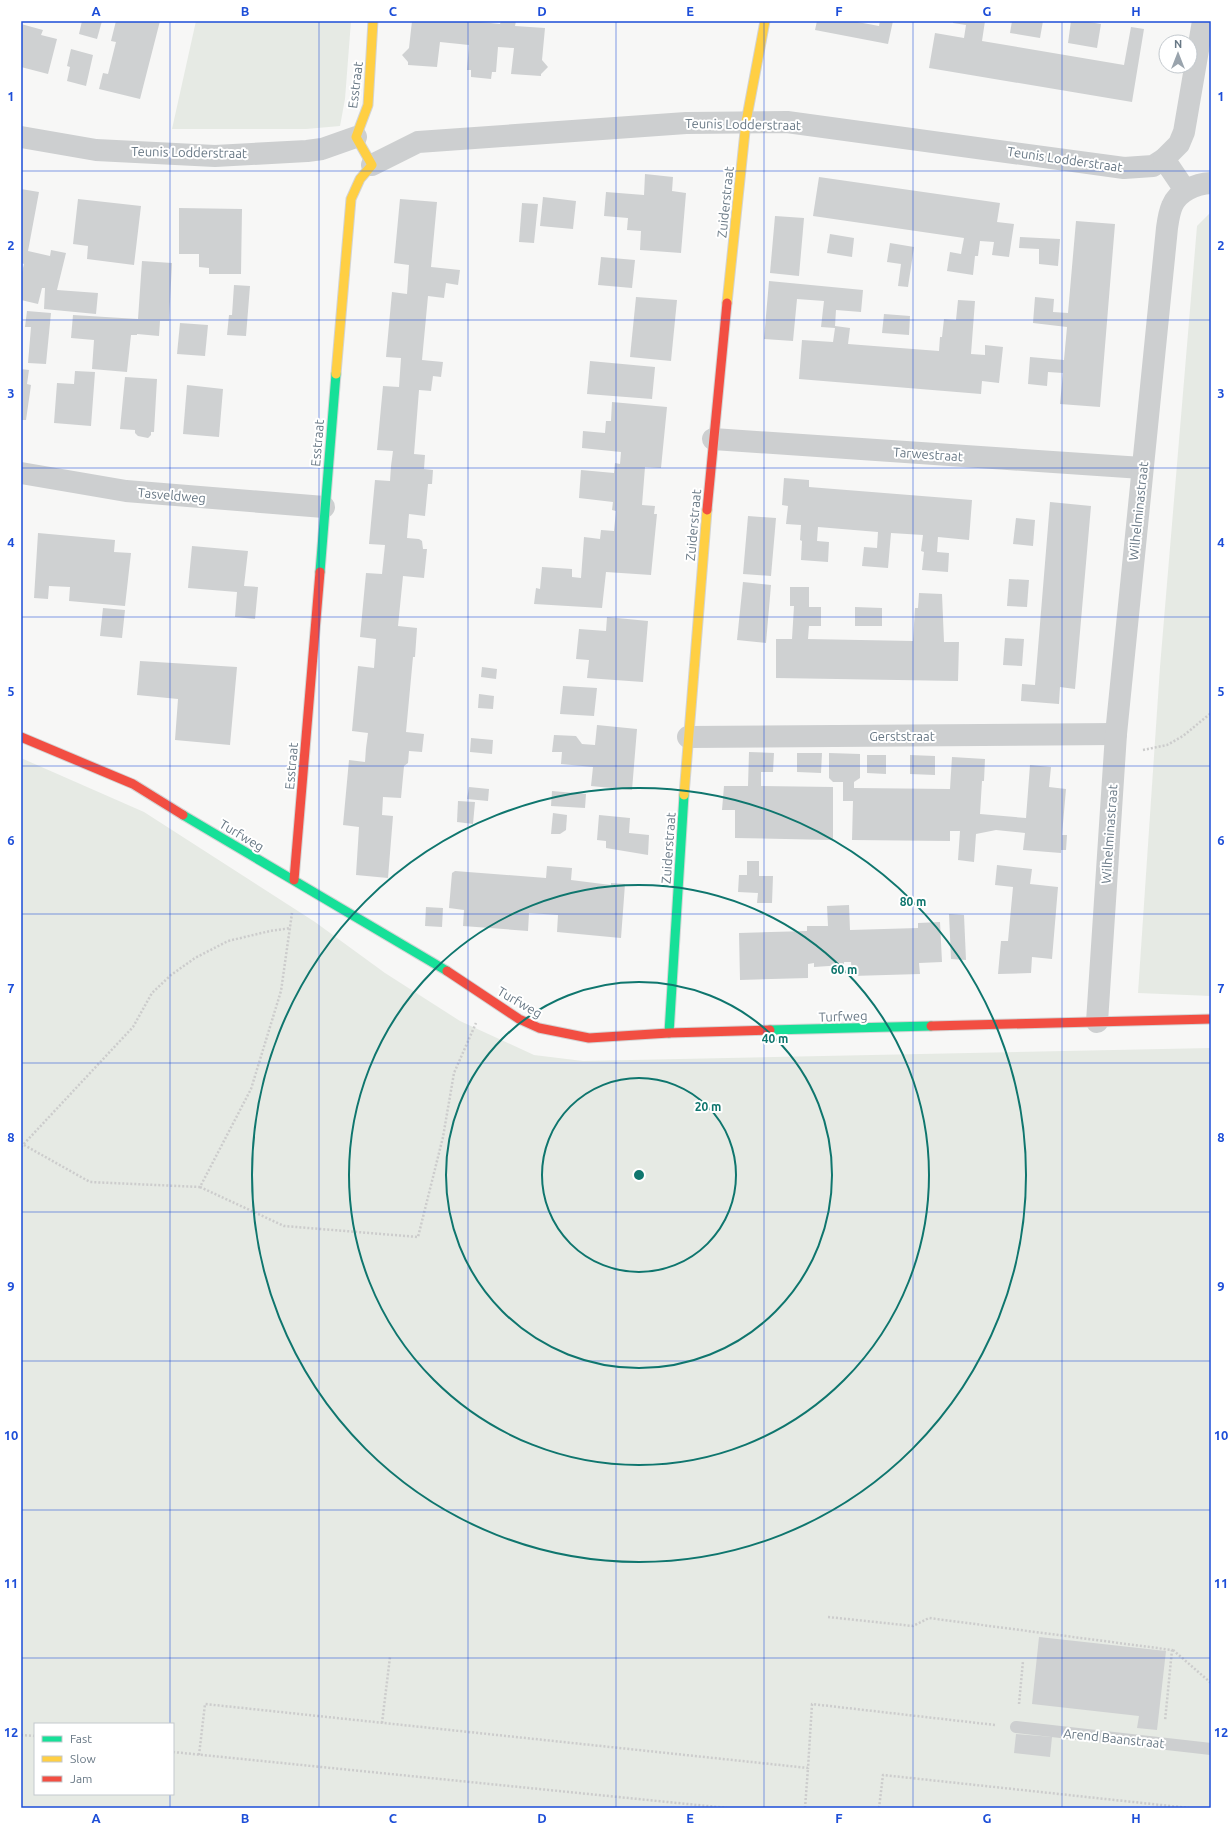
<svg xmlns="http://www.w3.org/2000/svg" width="1232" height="1829" viewBox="0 0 1232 1829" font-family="Ubuntu,sans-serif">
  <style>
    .green { fill: #e6eae4; fill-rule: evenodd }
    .building { fill: #cfd1d2 }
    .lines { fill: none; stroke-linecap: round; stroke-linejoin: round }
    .fast-casing { stroke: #d3d4d4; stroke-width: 11 }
    .slow-casing { stroke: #d3d4d4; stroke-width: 11 }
    .jam-casing { stroke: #d3d4d4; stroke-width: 11 }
    .path { stroke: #ccc; stroke-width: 2.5; stroke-dasharray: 2 2; stroke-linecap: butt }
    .lane { stroke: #cdcfd0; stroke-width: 12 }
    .street { stroke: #cdcfd0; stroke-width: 22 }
    .fast { stroke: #16e098; stroke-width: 9 }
    .slow { stroke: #ffcf43; stroke-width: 9 }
    .jam { stroke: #f24e42; stroke-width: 9 }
    .grid { fill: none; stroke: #1d4ed8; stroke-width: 1; stroke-opacity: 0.55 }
    .ring { fill: none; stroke: #0f766e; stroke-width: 2 }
    .labels { text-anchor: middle; stroke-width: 4; stroke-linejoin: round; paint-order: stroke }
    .street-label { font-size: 13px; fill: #687885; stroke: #fff }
    .centre { fill: #0f766e; stroke: #fff; stroke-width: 2 }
    .ring-label { font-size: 12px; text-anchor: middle; font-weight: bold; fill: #0f766e; stroke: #fff; stroke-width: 4; stroke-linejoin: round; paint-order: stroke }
    .neatline { fill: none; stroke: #1d4ed8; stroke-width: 1.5 }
    .grid-label { font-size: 13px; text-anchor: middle; font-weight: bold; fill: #1d4ed8 }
  </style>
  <rect width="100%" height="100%" fill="#f7f7f6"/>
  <g class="green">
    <polygon points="196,21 351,21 345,99 340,126 306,129 172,129"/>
    <polygon points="1210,213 1211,996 1138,993 1160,667 1197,226"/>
    <path d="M21,758L144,812L315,922L385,973L460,1021L534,1055L583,1061L1211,1048V1808H21ZM35,1724H173V1794H35Z"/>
  </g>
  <g class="building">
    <polygon points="82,21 102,21 97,39 79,34"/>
    <polygon points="116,21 160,21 140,99 99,89 103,73 108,74 116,42 111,41"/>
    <polygon points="412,21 471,21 500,24 501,21 516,21 515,26 545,28 542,60 548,67 541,74 541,76 511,74 514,48 498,47 496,72 492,72 491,79 471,77 471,70 467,70 469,45 440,42 437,67 408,65 408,62 402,55 409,48"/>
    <polygon points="817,21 852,21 879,26 880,21 893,21 888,44 815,30"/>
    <polygon points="953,21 985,21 982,41 1124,65 1131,27 1144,29 1132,102 929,68 935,33 964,38 966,25 953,23"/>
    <polygon points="1012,21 1043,21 1040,38 1010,33"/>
    <polygon points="1071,21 1083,21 1101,24 1097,48 1068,43"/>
    <polygon points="21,24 43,30 41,35 57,39 48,74 21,67"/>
    <polygon points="71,49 93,55 86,86 67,81 70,67 67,66"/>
    <polygon points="645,174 673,177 672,191 686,193 681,253 640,250 641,231 627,230 628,218 604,216 606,192 644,195"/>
    <polygon points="819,177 1000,203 997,222 1014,224 1009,257 992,255 994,242 980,241 978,256 975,256 973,275 947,271 950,252 961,254 964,238 813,216"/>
    <polygon points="21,189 39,192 28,251 50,256 51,250 66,253 57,290 98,293 96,314 44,309 45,288 42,288 38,304 21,300 21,276 24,264 21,263"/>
    <polygon points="543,197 576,201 573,229 540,226"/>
    <polygon points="78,199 141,206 134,265 87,259 88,246 73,244"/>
    <polygon points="400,199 437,202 431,267 460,270 458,285 446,283 444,298 428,296 422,360 443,362 441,377 433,376 431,391 419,390 414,454 425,455 424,469 433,470 432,484 428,484 425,516 409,514 407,538 419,539 422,541 423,549 427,549 424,578 403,576 398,626 417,628 415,657 413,657 406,732 424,734 422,752 409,751 408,763 404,766 401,798 383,797 382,815 393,816 388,878 356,875 359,827 343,825 349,760 365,762 366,748 368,733 352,731 358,666 374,668 376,639 360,637 366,573 382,574 385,545 369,544 375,480 390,481 391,466 393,451 377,450 383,386 399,387 401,358 386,357 392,292 407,294 409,265 394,263"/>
    <polygon points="522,203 538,204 534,243 519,242"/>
    <polygon points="179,208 242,209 241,274 209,274 209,268 199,267 199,254 179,254"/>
    <polygon points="775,216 804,218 799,276 770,273"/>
    <polygon points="1076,221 1115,224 1100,407 1060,404 1063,373 1048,372 1047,386 1028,384 1030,357 1064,360 1067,327 1033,323 1035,297 1054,299 1053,312 1068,313"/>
    <polygon points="830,234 854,238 852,257 827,253"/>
    <polygon points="1020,237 1060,239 1058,266 1039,264 1039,249 1019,248"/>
    <polygon points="890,243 914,247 908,287 898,286 901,264 887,262"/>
    <polygon points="601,257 635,260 632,288 598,285"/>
    <polygon points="142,261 172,263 169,321 160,321 159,336 137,334 137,335 131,335 127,372 92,369 94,340 71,338 73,315 138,319"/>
    <polygon points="769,281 863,290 861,312 836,310 835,326 850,328 848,344 939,351 940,337 942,337 944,319 956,320 958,300 975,301 971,354 985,355 985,345 1003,347 999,383 982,381 981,394 799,379 802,340 833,342 835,328 821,327 824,301 797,299 793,341 764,339"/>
    <polygon points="234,285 250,286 246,336 227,335 229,315 232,315"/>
    <polygon points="636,297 677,300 671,361 630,357"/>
    <polygon points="27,311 51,313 46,364 28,363 31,327 25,327"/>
    <polygon points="884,314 910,316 909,335 882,333"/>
    <polygon points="180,323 208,325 205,356 177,354"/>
    <polygon points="590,361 655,367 652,399 587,394"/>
    <polygon points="21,369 29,370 27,384 31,385 26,420 21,420"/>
    <polygon points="75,371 95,372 91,426 54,423 57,383 74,384"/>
    <polygon points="125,377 157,379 154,432 151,432 151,435 148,438 138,436 135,433 135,430 120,429"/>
    <polygon points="187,385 223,389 219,437 183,434"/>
    <polygon points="612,402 667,407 661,468 645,467 642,505 655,506 654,514 657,514 651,575 606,572 602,608 534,604 536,588 540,589 542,567 572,569 572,577 581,578 584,537 600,539 601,530 614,531 616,511 612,510 613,502 579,498 581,470 614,473 615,463 620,464 621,452 582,448 583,431 605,433 606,421 611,421"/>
    <polygon points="784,478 809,480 809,487 972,500 969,540 938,537 937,552 949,553 948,572 922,570 924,552 921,551 923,535 891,533 888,568 862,566 864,547 877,548 878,532 818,527 817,541 829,542 828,562 801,560 802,541 800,540 801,525 786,524 788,506 782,505"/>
    <polygon points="1050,502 1091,506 1075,689 1060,687 1059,704 1021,701 1022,684 1035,685"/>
    <polygon points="748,516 776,518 771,576 743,574"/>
    <polygon points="1016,518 1035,520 1033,546 1013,544"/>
    <polygon points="38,533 115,540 114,552 131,553 125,606 69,601 70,587 49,586 48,599 34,598"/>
    <polygon points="192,546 248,551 244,586 258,587 255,619 235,617 237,592 188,588"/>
    <polygon points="1009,579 1029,580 1027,607 1007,606"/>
    <polygon points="743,582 771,585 766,643 737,640"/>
    <polygon points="790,587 809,587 809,607 821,607 821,626 809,626 808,639 913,641 915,608 918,608 919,593 942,594 944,642 959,642 958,681 776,678 776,639 792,639 794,606 790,606"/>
    <polygon points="855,607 882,608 882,626 855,626"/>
    <polygon points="103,608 125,610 122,638 100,636"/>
    <polygon points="607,617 648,621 643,682 587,678 589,660 576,659 579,629 606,631"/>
    <polygon points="1005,638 1024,639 1022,666 1003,665"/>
    <polygon points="140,661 237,667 230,745 175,740 178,699 137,695"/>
    <polygon points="482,667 497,669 496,679 481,677"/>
    <polygon points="563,686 597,688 594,716 560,714"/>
    <polygon points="479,694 494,696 493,709 478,708"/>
    <polygon points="597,725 637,729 632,790 591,786 593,767 561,764 562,752 552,752 554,735 576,736 582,744 595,745"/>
    <polygon points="471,738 493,740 492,754 470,752"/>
    <polygon points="749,752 774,753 773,772 761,772 761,786 833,787 833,840 735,838 735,810 722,810 724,786 748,786"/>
    <polygon points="797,753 822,753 821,773 797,772"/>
    <polygon points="829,753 860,754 860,778 854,782 854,788 950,789 952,757 985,759 984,781 982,781 980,814 1026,818 1030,765 1051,767 1049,787 1066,789 1062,835 1067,835 1066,850 1061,850 1061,853 1023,850 1025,833 996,830 976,834 974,862 958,860 960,831 950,831 950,841 852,840 853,801 843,801 843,782 833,782 829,778"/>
    <polygon points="867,755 886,755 886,774 867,773"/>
    <polygon points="910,755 935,756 935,775 910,774"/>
    <polygon points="469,787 489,789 488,801 467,799"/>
    <polygon points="552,791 586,794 585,808 551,806"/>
    <polygon points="458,801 475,802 473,824 457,822"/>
    <polygon points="553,813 567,815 566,830 560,834 551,834"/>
    <polygon points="599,815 630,818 629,833 649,835 648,855 606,848 606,841 597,840"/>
    <polygon points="747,861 759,861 759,876 773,876 772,903 757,903 758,893 738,892 739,875 747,875"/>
    <polygon points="997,865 1032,869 1030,884 1058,887 1052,959 1032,957 1031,973 998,974 1001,941 1008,941 1013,887 995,885"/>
    <polygon points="547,866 572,868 571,880 611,885 611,883 625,884 621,938 557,932 558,915 529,913 528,931 463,926 464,910 449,908 452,873 455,871 546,878"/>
    <polygon points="849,905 850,930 918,928 918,923 940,922 942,962 919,963 920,974 852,976 851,962 844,962 844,965 814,967 814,963 808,964 808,978 740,980 739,933 807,931 807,926 828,926 827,906"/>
    <polygon points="426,907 443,908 442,927 425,926"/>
    <polygon points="949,914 964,915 966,960 951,959"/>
    <polygon points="1039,1637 1166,1651 1157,1730 1137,1728 1139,1716 1032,1704"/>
    <polygon points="1016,1734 1052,1737 1050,1757 1014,1753"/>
  </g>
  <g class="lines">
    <defs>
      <g id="fast">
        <polyline points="320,572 336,374"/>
        <polyline points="183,815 447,971"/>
        <polyline points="770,1030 931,1026"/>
        <polyline points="669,1033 684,795"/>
      </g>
      <g id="slow">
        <polyline points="727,303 746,122 765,21"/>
        <polyline points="336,374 351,199 360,179 372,165 356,137 368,105 373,21"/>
        <polyline points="684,795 707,510"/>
      </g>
      <g id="jam">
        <polyline points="707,510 727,303"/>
        <polyline points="21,737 133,784 183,815"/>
        <polyline points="294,880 320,572"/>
        <polyline points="447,971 519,1019 539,1028 589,1038 669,1033 770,1030"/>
        <polyline points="931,1026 1211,1019"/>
      </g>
    </defs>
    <use href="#fast" class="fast-casing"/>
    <use href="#slow" class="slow-casing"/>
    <use href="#jam" class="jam-casing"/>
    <g class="path">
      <polyline points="1143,750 1167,745 1183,736 1211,713"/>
      <polyline points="24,1145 90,1182 200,1187 251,1089 281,991 292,913"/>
      <polyline points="21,1147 133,1027 152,993 171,975 195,958 228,941 270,931 291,928"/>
      <polyline points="200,1187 284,1226 418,1237 443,1137 454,1073 476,1023"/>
      <polyline points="828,1617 913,1626 929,1618 1172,1650 1165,1721"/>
      <polyline points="1173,1650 1211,1683"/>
      <polyline points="1019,1704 1023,1661"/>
      <polyline points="382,1723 390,1657"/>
      <polyline points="21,1735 35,1736"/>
      <polyline points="173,1752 727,1808"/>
      <polyline points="199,1755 205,1704 808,1768 812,1704 995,1725"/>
      <polyline points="805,1808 808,1768"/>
      <polyline points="879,1808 883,1775 1189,1808"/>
    </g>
    <polyline class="lane" points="1016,1727 1211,1749"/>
    <g class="street">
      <polyline points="21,137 96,150 215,156 307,151 322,149 356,137"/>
      <polyline points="372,165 418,142 686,123 787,122 1124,168 1153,166 1164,159"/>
      <polyline points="1185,190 1164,159 1179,144 1184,132 1203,21"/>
      <polyline points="713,439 1142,468"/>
      <polyline points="21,473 126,491 324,507"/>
      <polyline points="688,737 1116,734"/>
      <path d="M1097,1022L1116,734L1167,228C1168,221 1169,213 1172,206C1178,191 1196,184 1211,183"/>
    </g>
    <use href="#fast" class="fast"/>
    <use href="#slow" class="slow"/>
    <use href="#jam" class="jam"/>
  </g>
  <path class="grid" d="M170,21V1724M319,21V1808M468,21V1808M616,21V1808M764,21V1808M913,21V1808M1062,21V1808M21,171H1211M21,320H1211M21,468H1211M21,617H1211M21,766H1211M21,914H1211M21,1063H1211M21,1212H1211M21,1361H1211M21,1510H1211M21,1658H1211M170,1794V1808"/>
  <g class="ring">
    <circle cx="639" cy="1175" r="97"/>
    <circle cx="639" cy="1175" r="193"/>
    <circle cx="639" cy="1175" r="290"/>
    <circle cx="639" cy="1175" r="387"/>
  </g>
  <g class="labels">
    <g class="street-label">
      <text transform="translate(355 85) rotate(-83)" y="5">Esstraat</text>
      <text transform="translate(743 124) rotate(1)" y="5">Teunis Lodderstraat</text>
      <text transform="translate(189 152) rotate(1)" y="5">Teunis Lodderstraat</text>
      <text transform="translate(1065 159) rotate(8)" y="5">Teunis Lodderstraat</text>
      <text transform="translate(725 202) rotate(-84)" y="5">Zuiderstraat</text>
      <text transform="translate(317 443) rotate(-85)" y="5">Esstraat</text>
      <text transform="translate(928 454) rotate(4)" y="5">Tarwestraat</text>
      <text transform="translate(172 495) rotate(5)" y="5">Tasveldweg</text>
      <text transform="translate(1138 511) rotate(-84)" y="5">Wilhelminastraat</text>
      <text transform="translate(693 525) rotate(-85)" y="5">Zuiderstraat</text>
      <text x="902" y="741">Gerststraat</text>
      <text transform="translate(291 766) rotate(-85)" y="5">Esstraat</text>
      <text transform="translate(1109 834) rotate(-86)" y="5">Wilhelminastraat</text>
      <text transform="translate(242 835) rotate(31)" y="5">Turfweg</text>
      <text transform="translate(668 848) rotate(-86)" y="5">Zuiderstraat</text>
      <text transform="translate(520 1002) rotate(30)" y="5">Turfweg</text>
      <text transform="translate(843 1016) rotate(-2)" y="5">Turfweg</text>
      <text transform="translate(1114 1738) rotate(6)" y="5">Arend Baanstraat</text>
    </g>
  </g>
  <circle cx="639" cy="1175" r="6" class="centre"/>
  <g class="ring-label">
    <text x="913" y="906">80 m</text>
    <text x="844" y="974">60 m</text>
    <text x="775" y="1043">40 m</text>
    <text x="708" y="1111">20 m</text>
  </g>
  <rect width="1232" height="1829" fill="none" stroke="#ffffff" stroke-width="44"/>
  <rect x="34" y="1723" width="140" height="72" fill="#ffffff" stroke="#c3c9ce"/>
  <rect x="42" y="1736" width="20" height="6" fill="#16e098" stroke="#c3c9ce"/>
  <text x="70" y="1743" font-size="12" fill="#687885">Fast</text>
  <rect x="42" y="1756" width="20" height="6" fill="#ffcf43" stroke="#c3c9ce"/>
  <text x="70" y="1763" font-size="12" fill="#687885">Slow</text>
  <rect x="42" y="1776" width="20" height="6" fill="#f24e42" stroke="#c3c9ce"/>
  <text x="70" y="1783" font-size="12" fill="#687885">Jam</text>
  <g transform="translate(1178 54)"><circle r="19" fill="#ffffff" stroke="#c3c9ce"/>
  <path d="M0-3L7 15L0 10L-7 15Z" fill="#9aa4ad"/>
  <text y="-6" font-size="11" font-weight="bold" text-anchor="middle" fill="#687885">N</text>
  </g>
  <rect x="22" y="22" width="1188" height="1785" class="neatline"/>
  <g class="grid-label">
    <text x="96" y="16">A</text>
    <text x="245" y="16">B</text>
    <text x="393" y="16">C</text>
    <text x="542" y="16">D</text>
    <text x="690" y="16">E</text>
    <text x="839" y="16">F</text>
    <text x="987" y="16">G</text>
    <text x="1136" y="16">H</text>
    <text x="11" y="101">1</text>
    <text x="1221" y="101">1</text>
    <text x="11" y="250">2</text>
    <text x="1221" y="250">2</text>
    <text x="11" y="398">3</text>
    <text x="1221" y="398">3</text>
    <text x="11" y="547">4</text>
    <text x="1221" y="547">4</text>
    <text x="11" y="696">5</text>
    <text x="1221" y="696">5</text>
    <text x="11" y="845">6</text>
    <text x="1221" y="845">6</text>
    <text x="11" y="993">7</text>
    <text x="1221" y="993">7</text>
    <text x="11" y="1142">8</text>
    <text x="1221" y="1142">8</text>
    <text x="11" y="1291">9</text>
    <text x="1221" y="1291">9</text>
    <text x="11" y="1440">10</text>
    <text x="1221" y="1440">10</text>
    <text x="11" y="1588">11</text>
    <text x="1221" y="1588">11</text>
    <text x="11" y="1737">12</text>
    <text x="1221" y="1737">12</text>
    <text x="96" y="1823">A</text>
    <text x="245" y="1823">B</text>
    <text x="393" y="1823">C</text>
    <text x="542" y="1823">D</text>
    <text x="690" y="1823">E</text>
    <text x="839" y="1823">F</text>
    <text x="987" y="1823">G</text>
    <text x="1136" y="1823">H</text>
  </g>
</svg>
